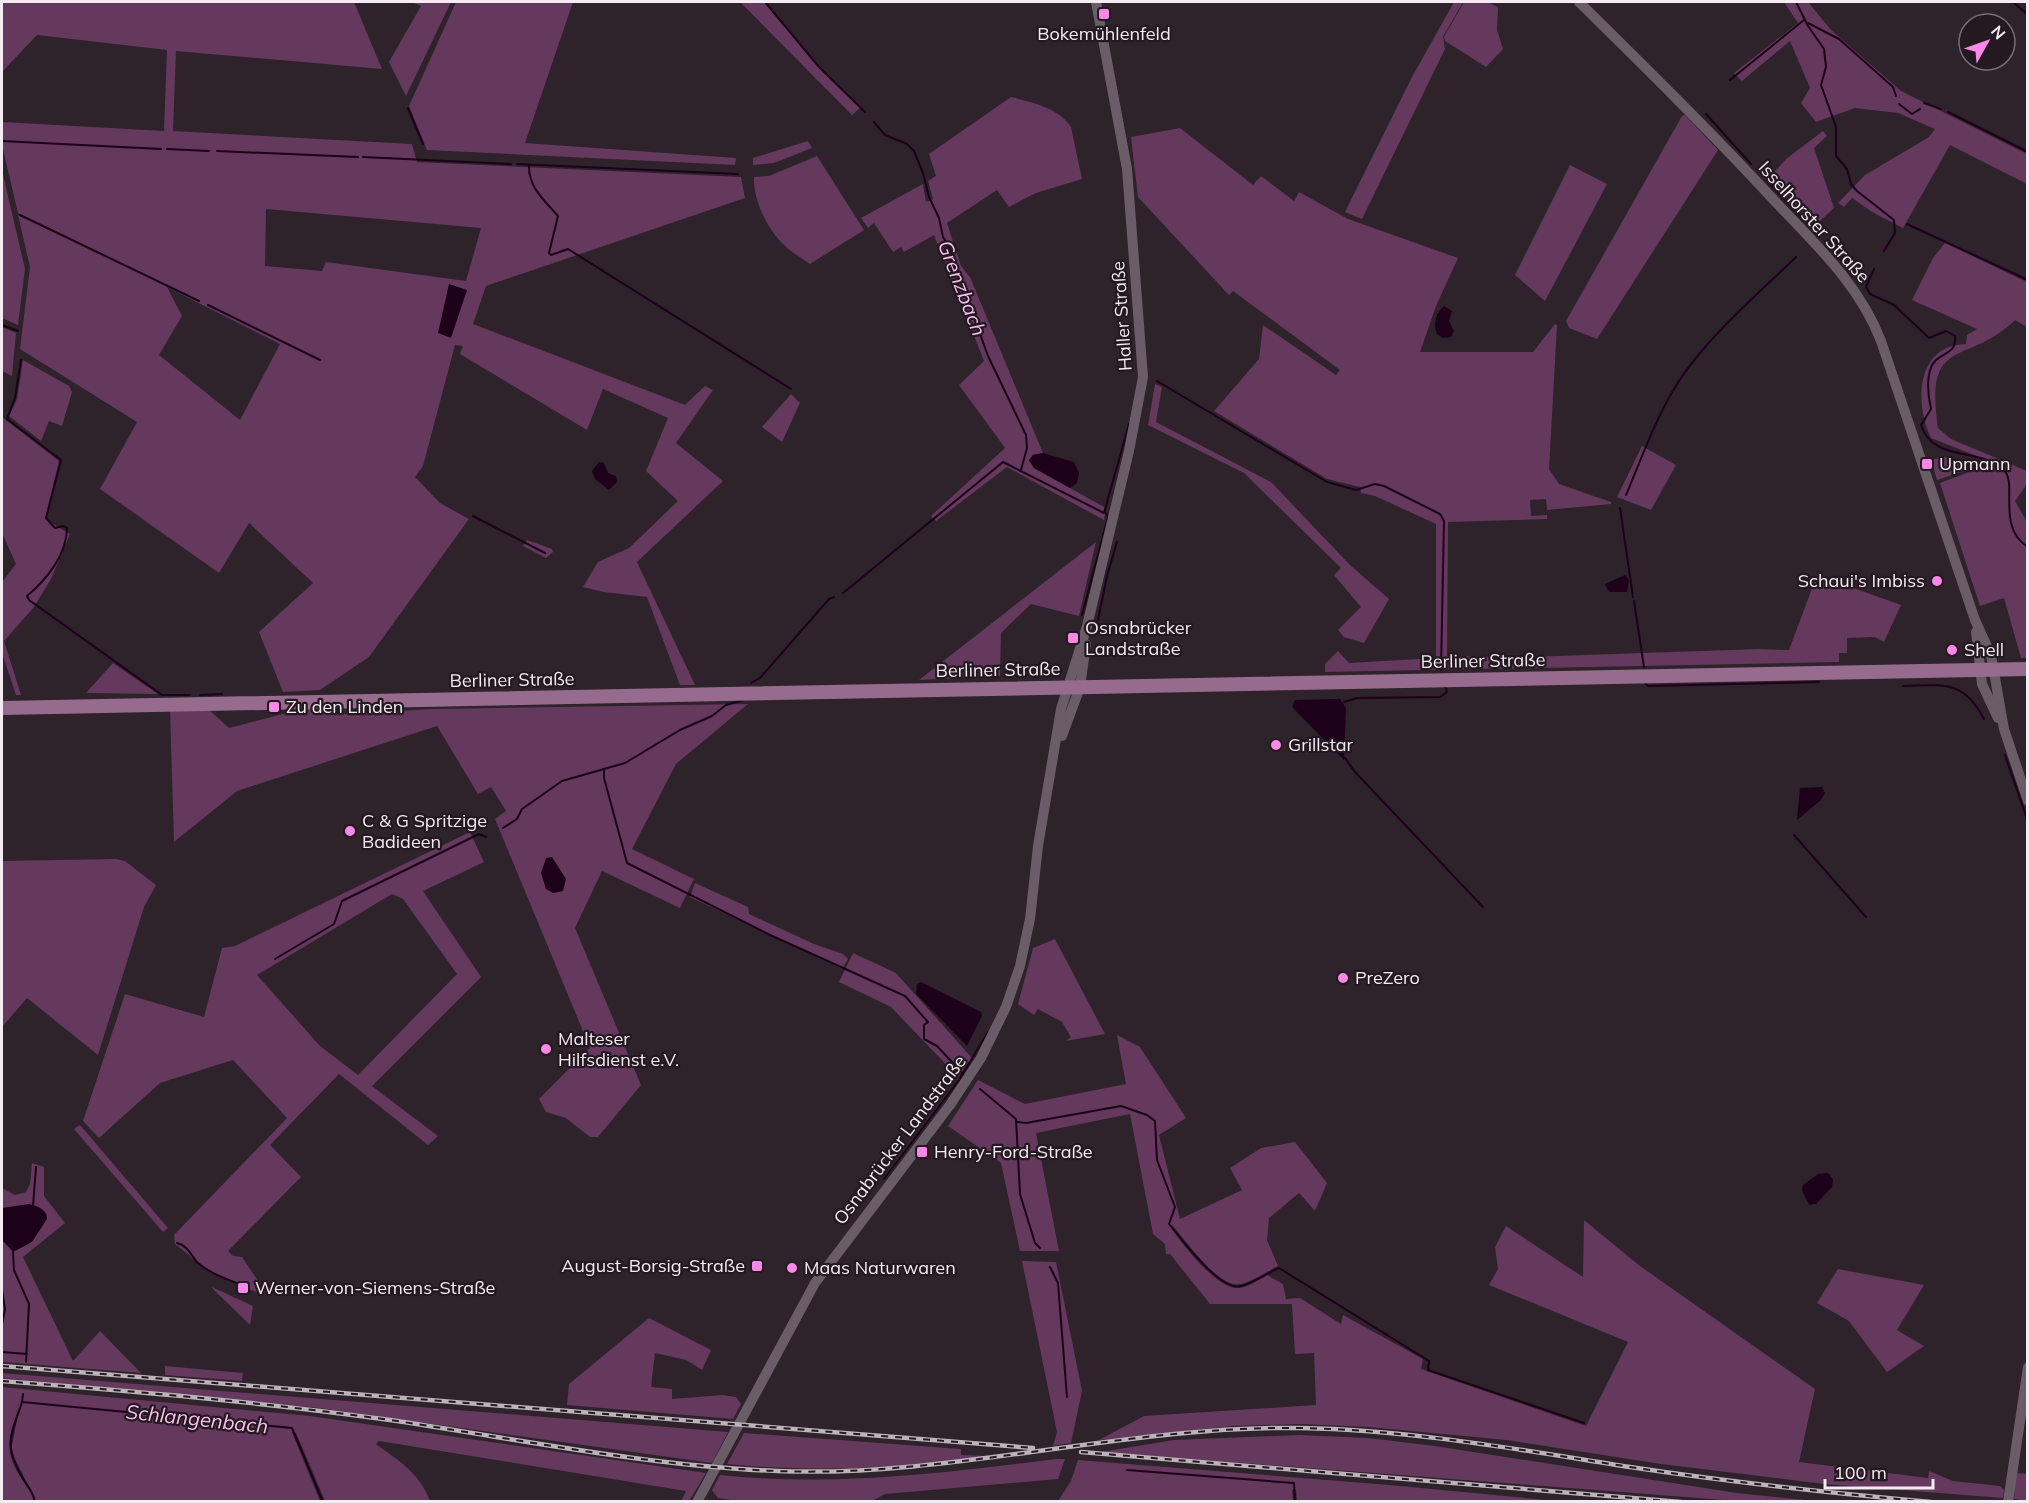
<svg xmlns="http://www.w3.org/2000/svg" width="2029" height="1503" viewBox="0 0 2029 1503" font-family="Mulish,sans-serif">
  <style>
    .green { fill: #65385d; fill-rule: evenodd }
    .water { fill: #1d0019 }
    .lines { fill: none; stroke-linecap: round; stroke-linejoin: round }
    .stream { stroke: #1d0019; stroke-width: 2 }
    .minor { stroke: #6b5d68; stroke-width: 10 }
    .major { stroke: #976b8e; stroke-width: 14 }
    .rail-casing { stroke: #bdb4bb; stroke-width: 4.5 }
    .rail { stroke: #241821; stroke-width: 2; stroke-dasharray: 7; stroke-linecap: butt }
    .poi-dot { fill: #fb87e6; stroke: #241821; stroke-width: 2 }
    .labels { text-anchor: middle; stroke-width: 4.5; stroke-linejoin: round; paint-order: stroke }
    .poi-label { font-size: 18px; fill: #f4ecf2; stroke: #241821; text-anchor: start }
    .street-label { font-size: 18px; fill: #f4ecf2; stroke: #241821 }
    .water-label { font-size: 20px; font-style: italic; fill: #f9c0ed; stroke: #241821 }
  </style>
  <rect width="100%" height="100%" fill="#2e222b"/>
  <g class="green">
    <path d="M2,2H354L382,69L176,51L173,131L412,144L417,162L741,177L745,198L486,286L473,324L685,405L705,386L713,390L676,443L723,481L637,562L695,685H680L647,597L604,592L583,587L598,562L629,548L678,501L646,471L668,418L603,389L587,430L460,354L463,346L455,345L423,466L415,477L440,503L469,519L369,657L320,690L283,692L259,632L313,583L249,523L219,573L100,489L137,422L20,349L30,267L18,215L149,276L18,213L2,145V122L164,131L167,50L37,35L2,72ZM266,209L481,228L466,281L326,262L322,271L265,266ZM167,287L280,344L240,420L159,355L182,316Z"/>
    <polygon points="412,2 451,2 406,96 389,62 421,6"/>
    <polygon points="456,2 573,2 525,143 736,158 735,165 427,150 409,106"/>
    <polygon points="740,2 764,2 819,67 860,108 852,115"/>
    <polygon points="1454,2 1463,2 1443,37 1445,49 1362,219 1345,212 1412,77"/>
    <polygon points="1464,2 1488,2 1498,7 1497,30 1503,49 1486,67 1445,41 1444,37"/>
    <polygon points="1784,2 1808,2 1831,30 1901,91 2027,154 2027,184 1950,145 1903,228 1872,212 1852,198 1844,207 1838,203 1865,175 1929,137 1935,129 1898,113 1855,108 1816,122 1801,103 1810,88 1790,41 1742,81 1734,73 1798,23"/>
    <path d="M1011,97C1031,102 1059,108 1071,127L1082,179L1036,193L1009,207L997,190L947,223L961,266L970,277L1043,453L1033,455L1029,460L1034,468L1106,508L1104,520L1007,467L936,521L931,516L1005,448L959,385L984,361L934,235L904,252L901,247L893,252L874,223L868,228L861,218L923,184L926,202L933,199L928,181L936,176L929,154Z"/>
    <polygon points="1685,115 1718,150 1597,339 1569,328 1566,321 1682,116"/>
    <polygon points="1180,128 1253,185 1261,176 1294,201 1299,192 1348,219 1458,258 1436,306 1420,352 1533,352 1555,324 1557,325 1549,469 1559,484 1611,502 1611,504 1547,510 1546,499 1530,500 1531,516 1547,515 1547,519 1448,522 1447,656 1528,657 1758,649 1789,650 1817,575 1901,605 1884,642 1875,637 1847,638 1847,653 1839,653 1839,662 1325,672 1325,664 1338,651 1349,663 1436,658 1436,524 1375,496 1361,493 1360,487 1327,479 1214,411 1259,359 1263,325 1336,375 1340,370 1233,291 1229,295 1138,197 1131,137"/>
    <polygon points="1823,131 1827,136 1814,148 1834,208 1813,227 1768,179 1786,159"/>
    <polygon points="808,141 812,148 774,163 753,165 753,158"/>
    <path d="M817,156L864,230L810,264C801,258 791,252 783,244C767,229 753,199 754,177L769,176Z"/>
    <polygon points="1570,165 1607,184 1545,301 1515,275"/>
    <polygon points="2,170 25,269 18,325 2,318"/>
    <path d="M1945,243L2027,282V327L2015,320C1967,367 1924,334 1938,428L1951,439L2027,471V484L2015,501L2027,522V658H2021L2004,598L1980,606L1940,483L1988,465L1993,466L1994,463L1931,438C1914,403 1916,345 1966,344L1967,335L1977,329L1912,300L1933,258Z"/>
    <polygon points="2,327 16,333 12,376 2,371"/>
    <polygon points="23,360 69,386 72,392 62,426 49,421 41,441 9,416 17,399"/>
    <polygon points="1155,384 1162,387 1156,422 1271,482 1350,565 1389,599 1364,643 1344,637 1338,630 1361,607 1334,575 1341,568 1244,473 1148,425"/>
    <polygon points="791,394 800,403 782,442 762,427"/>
    <polygon points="2,417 59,461 45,519 70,534 51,579 34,607 4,641 21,695 16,695 2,653 2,582 16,564 2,533"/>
    <polygon points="1642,446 1676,465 1651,510 1617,497"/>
    <polygon points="1944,457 1976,467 1937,480 1931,460"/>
    <polygon points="527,540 552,549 553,552 546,558 523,546"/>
    <polygon points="1096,542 1079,616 1031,604 1001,633 1000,676 919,680"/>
    <polygon points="113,663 158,694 86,693"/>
    <polygon points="748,704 676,764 632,849 694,879 680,908 602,871 575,928 641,1085 598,1137 590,1137 566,1118 546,1112 539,1099 590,1048 495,819 506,811 491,787 478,794 437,726 237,791 174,842 170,710 208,709 229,728 298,710 325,707 327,715 432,709"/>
    <path d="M470,832L484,862L423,891L481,977L372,1086L438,1136L428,1145L339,1074L270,1145L301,1177L228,1251L233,1256L242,1257L265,1291L263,1295L209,1271L175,1244L174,1235L287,1118L233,1060L160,1083L99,1138L83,1121L125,994L204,1017L222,948L235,946ZM392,894L403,899L457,974L358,1075L320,1046L257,975Z"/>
    <polygon points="116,859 125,861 156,885 144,907 98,1055 27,998 2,1027 2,861"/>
    <polygon points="695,883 748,907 749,914 814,944 843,954 848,959 842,969 690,897"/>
    <polygon points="1055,939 1105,1034 1066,1041 1071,1037 1062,1022 1038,1009 1034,1015 1018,1004 1033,948"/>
    <polygon points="853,953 896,973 972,1058 958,1077 891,1007 839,982"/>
    <path d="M1117,1035L1140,1047L1186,1118L1159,1135L1180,1219L1242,1190L1230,1168L1261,1148L1295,1142L1327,1183L1315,1211L1299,1193L1269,1218L1267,1240L1278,1266C1266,1272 1253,1281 1241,1284C1219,1290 1186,1240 1172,1225L1170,1226C1181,1243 1216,1288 1237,1288C1247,1288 1258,1280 1267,1275L1283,1284L1286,1299L1300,1298L1341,1324L1343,1315L1423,1359L1421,1369L1586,1426L1628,1342L1489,1285L1498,1269L1495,1247L1506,1226L1583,1277L1584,1220L1640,1266L1815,1389L1799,1462L1928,1478L1929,1471L1953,1481L2000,1486L2004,1490L2003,1498L1824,1484L1661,1464L1506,1440L1369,1427L1300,1424L1233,1426L1099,1440L1144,1416L1316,1405L1314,1353L1295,1354L1292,1304H1210L1170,1254H1166L1165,1244L1153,1234L1130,1114L1036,1133L1059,1251H1020L1001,1163L948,1126L978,1080L1025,1104L1126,1084Z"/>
    <polygon points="80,1125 168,1228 163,1232 74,1129"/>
    <polygon points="32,1163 44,1167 44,1196 65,1223 23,1257 73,1361 100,1331 141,1373 2,1362 2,1190 4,1189 15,1195 26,1192 30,1184"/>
    <polygon points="1022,1261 1056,1262 1082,1391 1071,1443 1053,1446 1057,1432"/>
    <polygon points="1838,1269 1924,1285 1897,1330 1924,1346 1887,1372 1849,1321 1817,1303"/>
    <polygon points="212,1287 253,1306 250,1325 213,1289"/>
    <polygon points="649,1318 711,1350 702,1370 686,1360 655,1353 651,1387 672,1389 672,1399 722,1395 736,1397 741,1404 733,1419 567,1405 569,1384"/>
    <polygon points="165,1366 243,1373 242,1381 165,1375"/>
    <polygon points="2,1373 728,1432 712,1463 311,1407 2,1378"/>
    <path d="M2,1387L310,1416L706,1473L689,1501H681L686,1491L379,1441L376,1444C399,1461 420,1473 430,1501H325L296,1433L292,1432L320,1501H36L11,1451L19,1408C7,1439 4,1452 23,1481C27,1488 32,1492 34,1501H2Z"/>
    <path d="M744,1433L961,1449V1455L990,1456C903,1468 815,1473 727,1464Z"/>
    <polygon points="1300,1435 1368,1438 1435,1446 1737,1493 1815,1501 1737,1501 1101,1452 1174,1440"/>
    <path d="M1056,1459H1065L1058,1479L885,1494L872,1501H738L718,1498L712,1490L720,1475C832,1487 945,1473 1056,1459Z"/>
    <polygon points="1078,1460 1390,1485 1556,1501 1297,1502 1296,1489 1292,1490 1293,1501 1058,1501 1071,1481"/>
    <polygon points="2016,1473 2027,1474 2027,1501 2014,1499"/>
  </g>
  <g class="water">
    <polygon points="449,284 467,290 451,338 438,333"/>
    <path d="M1444,306L1452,311L1449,321L1454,331L1451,337L1443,338L1437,334C1433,324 1436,312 1444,306Z"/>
    <polygon points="1043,453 1074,462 1079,473 1077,483 1070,488 1034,468 1029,460 1033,455"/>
    <polygon points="599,462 604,463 608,473 616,476 617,482 609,490 595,479 592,471"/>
    <polygon points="1625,575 1629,580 1627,592 1609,592 1605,584"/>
    <polygon points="1340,699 1346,708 1344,760 1292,707 1295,700"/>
    <polygon points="1822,787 1825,793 1821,800 1797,820 1800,788"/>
    <polygon points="552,857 566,879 563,891 553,893 546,889 541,873 546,858"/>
    <polygon points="921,982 981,1012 982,1016 967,1046 916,994 917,984"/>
    <polygon points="1828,1173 1833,1179 1832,1187 1816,1204 1809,1205 1802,1190 1803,1185 1818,1174"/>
    <path d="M29,1204C37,1206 47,1209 47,1219L32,1242L13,1252L2,1240V1208Z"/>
  </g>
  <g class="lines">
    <g class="stream">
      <polyline points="765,2 819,67 865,112"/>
      <polyline points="1796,2 1808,26 1824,49 1826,67 1821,85 1836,127 1836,156 1847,169 1851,184 1857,191 1894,220 1895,233 1884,251"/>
      <polyline points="2013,2 2028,15"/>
      <polyline points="1808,23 1839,39 1893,87 1896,96"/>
      <polyline points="1730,80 1804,20"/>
      <polyline points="1924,103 1941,109"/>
      <polyline points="1899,104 1912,114 1920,109"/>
      <polyline points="408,108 423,144"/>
      <polyline points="1948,112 2028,152"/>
      <polyline points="1706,114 1751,164"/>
      <polyline points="874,122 885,135 907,144 914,151 923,173 929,197 939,218 943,237 948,245 988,356 1026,435 1027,448 1021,470"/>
      <polyline points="2,141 161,149"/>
      <polyline points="167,149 209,151"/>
      <polyline points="217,151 358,157"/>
      <polyline points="363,157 511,164"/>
      <polyline points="517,164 738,174"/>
      <path d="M529,165C528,187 544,200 558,216L549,253L551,255L568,249L791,389"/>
      <polyline points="1767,181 1813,229"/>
      <polyline points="20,215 199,301"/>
      <polyline points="1907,224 2028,280"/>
      <path d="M1874,269L1866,287L1870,294L1894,305L1929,338L1946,331L1955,336C1957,353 1944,352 1935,361C1925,372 1928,396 1931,409L1921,425C1933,463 1981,447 2004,470C2018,484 1996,527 2028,547"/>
      <polyline points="208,305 320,360"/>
      <polyline points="2,325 18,331"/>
      <path d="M21,360L15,398L7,419L61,460L46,518L55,528L63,526L67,528C67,555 46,580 27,596L29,600L162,695H189"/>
      <polyline points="1157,381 1327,482 1356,490 1375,484 1384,486 1440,514 1444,521 1441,670"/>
      <path d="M1626,495C1643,455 1658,411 1683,375C1714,331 1758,294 1796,257"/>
      <polyline points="1620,508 1633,597"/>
      <polyline points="473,516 545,553"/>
      <polyline points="843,593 1003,462 1104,513 1129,424"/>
      <polyline points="1634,601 1644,667"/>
      <polyline points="1082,615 1108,517 1105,512"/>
      <polyline points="1098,620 1107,576 1117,542"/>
      <polyline points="751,683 760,678 829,599 834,597"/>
      <polyline points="1645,683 1648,686 1819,682"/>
      <path d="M1903,686C1943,685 1963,679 1984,719"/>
      <polyline points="200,695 222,694"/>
      <polyline points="1344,702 1357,698 1440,697 1447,692 1445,686"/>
      <polyline points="2005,755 2028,822"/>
      <polyline points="1345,758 1355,772 1483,907"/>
      <polyline points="604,771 604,778 627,863 768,934 905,996 928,1022 924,1025 924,1039 937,1046 964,1075"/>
      <polyline points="2027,780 2028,780"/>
      <polyline points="503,828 517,819 522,809 562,781 625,763 680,730 712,716 726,705 744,700"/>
      <polyline points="1794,835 1866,917"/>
      <polyline points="275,959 334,924 342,901 479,834 486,837"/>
      <polyline points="980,1089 1016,1119 1020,1194 1035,1243 1040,1248"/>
      <path d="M1017,1122L1026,1123L1121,1106L1147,1115L1155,1121L1157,1160L1175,1207L1169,1224C1181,1239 1221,1292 1241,1286C1254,1283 1267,1273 1279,1268L1429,1361L1428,1370L1584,1423"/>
      <polyline points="884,1179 959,1080 988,1032"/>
      <polyline points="33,1206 36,1167"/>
      <path d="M177,1243C187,1245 191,1255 197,1262C211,1275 233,1281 249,1288"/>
      <polyline points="13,1252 14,1270 29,1304 26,1362"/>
      <polyline points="1050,1267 1058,1283 1067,1397"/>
      <polyline points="2,1290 5,1309 2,1324"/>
      <polyline points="2,1352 27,1354"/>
      <polyline points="23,1394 22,1402 292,1428 323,1502"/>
      <path d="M22,1402C11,1437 3,1443 22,1477C27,1486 33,1491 35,1502"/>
      <polyline points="1127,1470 1294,1483 1295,1502"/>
    </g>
    <g class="minor">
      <path d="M1579,2C1644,66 1709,130 1771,197C1813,242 1859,283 1881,341L1975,620L1991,655L2004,729L2028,801"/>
      <polyline points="1976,632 1982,684 1998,718"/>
      <polyline points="1062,736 1080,687 1086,644"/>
      <polyline points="697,1502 815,1283 950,1105 981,1058 1006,1007 1020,966 1030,919 1038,846 1061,709 1087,626 1129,451 1143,377 1127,169 1096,2"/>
      <polyline points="2008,1502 2028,1367"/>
    </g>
    <polyline class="major" points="2,708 2028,669"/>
    <defs>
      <g id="rail">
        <polyline points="2,1366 1033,1448"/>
        <path d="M2,1381C131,1391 261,1402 390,1420C518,1439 647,1466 777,1471C953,1478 1125,1425 1301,1428C1412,1430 1521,1450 1630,1467C1730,1482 1830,1493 1931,1502"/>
        <polyline points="1081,1452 1681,1502"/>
      </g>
    </defs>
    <use href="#rail" class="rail-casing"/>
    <use href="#rail" class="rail"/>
  </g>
  <g class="poi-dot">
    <rect x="1098" y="8" width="12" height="12" rx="3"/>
    <rect x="1921" y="458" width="12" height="12" rx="3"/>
    <circle cx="1937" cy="581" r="6"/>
    <rect x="1067" y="632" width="12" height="12" rx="3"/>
    <circle cx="1952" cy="650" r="6"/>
    <rect x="268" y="701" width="12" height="12" rx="3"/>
    <circle cx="1276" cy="745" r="6"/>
    <circle cx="350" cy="831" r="6"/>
    <circle cx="1343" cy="978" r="6"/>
    <circle cx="546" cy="1049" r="6"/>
    <rect x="916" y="1146" width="12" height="12" rx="3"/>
    <rect x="751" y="1260" width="12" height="12" rx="3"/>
    <circle cx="792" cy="1268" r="6"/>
    <rect x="237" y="1282" width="12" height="12" rx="3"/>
  </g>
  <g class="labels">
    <g class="poi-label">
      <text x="1104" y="40" text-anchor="middle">Bokemühlenfeld</text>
      <text x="1939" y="470">Upmann</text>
      <text x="1925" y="587" text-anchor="end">Schaui's Imbiss</text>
      <text x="1085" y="634">Osnabrücker<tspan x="1085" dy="21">Landstraße</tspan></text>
      <text x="1964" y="656">Shell</text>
      <text x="286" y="713">Zu den Linden</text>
      <text x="1288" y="751">Grillstar</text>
      <text x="362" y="827">C &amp; G Spritzige<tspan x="362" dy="21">Badideen</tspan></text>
      <text x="1355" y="984">PreZero</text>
      <text x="558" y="1045">Malteser<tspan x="558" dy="21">Hilfsdienst e.V.</tspan></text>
      <text x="934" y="1158">Henry-Ford-Straße</text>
      <text x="745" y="1272" text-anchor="end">August-Borsig-Straße</text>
      <text x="804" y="1274">Maas Naturwaren</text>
      <text x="255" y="1294">Werner-von-Siemens-Straße</text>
    </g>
    <g class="street-label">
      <text transform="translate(1814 222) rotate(48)" y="6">Isselhorster Straße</text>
      <text transform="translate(1122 316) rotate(-94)" y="6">Haller Straße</text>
      <text transform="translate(1483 661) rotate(-1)" y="6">Berliner Straße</text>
      <text transform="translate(998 670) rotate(-1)" y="6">Berliner Straße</text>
      <text transform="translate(512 680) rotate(-1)" y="6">Berliner Straße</text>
      <text transform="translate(900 1140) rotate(-53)" y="6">Osnabrücker Landstraße</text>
    </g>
    <g class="water-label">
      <text transform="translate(962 288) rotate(69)" y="7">Grenzbach</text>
      <text transform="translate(197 1419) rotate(6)" y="7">Schlangenbach</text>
    </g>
  </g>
  <rect width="2029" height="1503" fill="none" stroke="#f4ecf2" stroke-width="6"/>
  <g transform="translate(1987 42) rotate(50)"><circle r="28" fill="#241821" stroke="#776d75" stroke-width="1.5"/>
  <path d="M0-4.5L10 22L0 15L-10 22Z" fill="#fb87e6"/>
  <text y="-9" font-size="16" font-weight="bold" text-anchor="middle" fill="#f4ecf2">N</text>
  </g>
  <path d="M1825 1479v9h108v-9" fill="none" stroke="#f4ecf2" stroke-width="3"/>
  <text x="1834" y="1479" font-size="18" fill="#f4ecf2" stroke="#241821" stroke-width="4.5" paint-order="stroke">100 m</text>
</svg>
